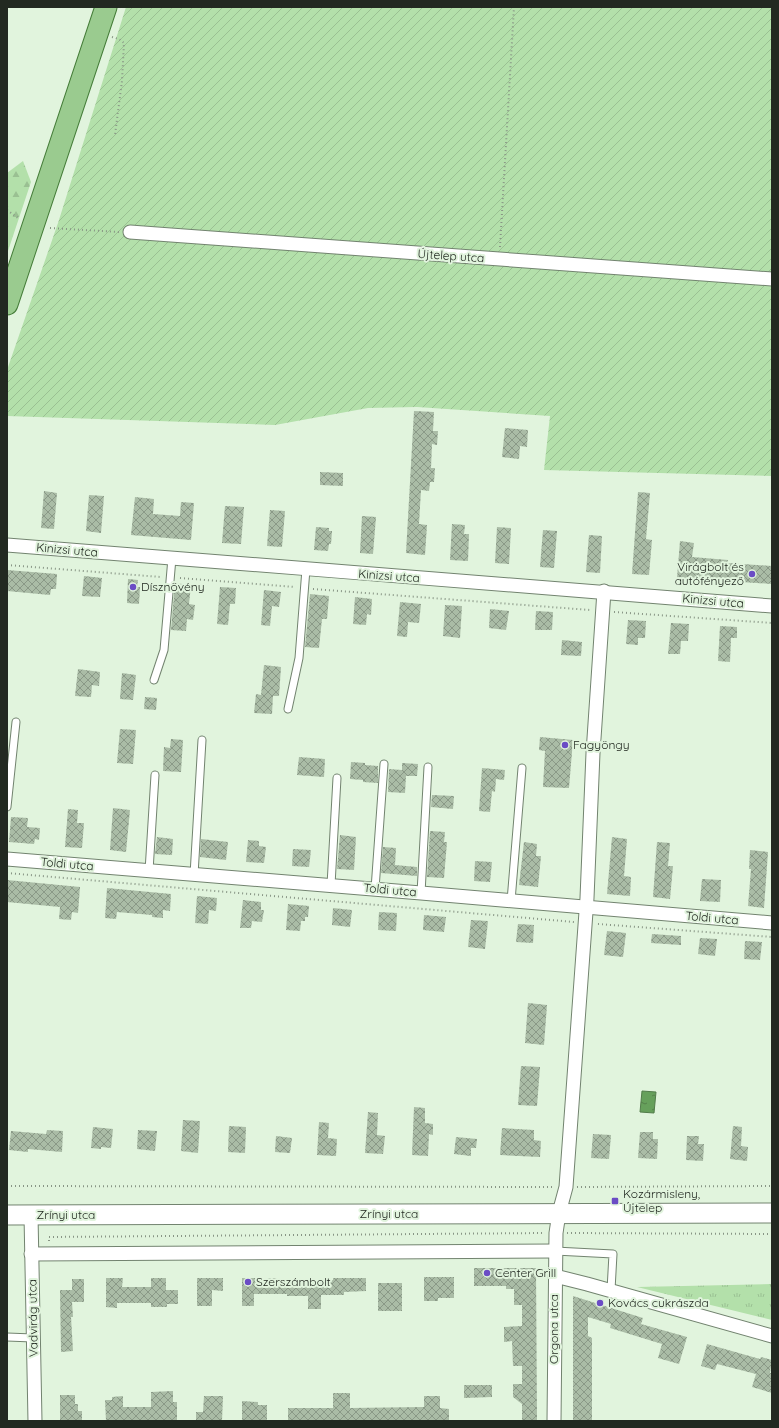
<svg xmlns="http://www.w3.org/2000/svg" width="779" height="1428" viewBox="0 0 779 1428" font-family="Quicksand,sans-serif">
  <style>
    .grass { fill: url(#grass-tufts) }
    .forest { fill: url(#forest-firs) }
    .garden { fill: url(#garden-furrows) }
    .water { fill: url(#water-ripples); stroke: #527c4a }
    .building { fill: url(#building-cross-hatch) }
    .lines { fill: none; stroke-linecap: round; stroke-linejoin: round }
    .service-casing { stroke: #72836f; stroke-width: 9 }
    .minor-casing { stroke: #72836f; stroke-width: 15 }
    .secondary-casing { stroke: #72836f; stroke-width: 21 }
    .primary-casing { stroke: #447c38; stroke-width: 23 }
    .path { stroke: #889585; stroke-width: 2; stroke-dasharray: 1 3; stroke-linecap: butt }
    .service { stroke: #fff; stroke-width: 7 }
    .minor { stroke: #fff; stroke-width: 13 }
    .secondary { stroke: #fff; stroke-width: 19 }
    .primary { stroke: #9acb8f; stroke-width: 21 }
    .poi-dot { fill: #6b4cc5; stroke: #e1f4dd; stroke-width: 1.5 }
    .labels { text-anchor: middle; stroke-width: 4; stroke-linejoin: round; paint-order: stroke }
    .street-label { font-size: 12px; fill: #222921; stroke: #e1f4dd }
    .poi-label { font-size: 12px; fill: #222921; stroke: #e1f4dd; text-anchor: start }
  </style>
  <defs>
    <pattern id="grass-tufts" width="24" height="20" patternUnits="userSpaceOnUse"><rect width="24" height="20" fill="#b3e0aa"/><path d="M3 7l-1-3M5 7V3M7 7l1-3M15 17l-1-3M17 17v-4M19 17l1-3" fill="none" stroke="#9ac092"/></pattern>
    <pattern id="forest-firs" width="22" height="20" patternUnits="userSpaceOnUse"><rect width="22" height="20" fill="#b3e0aa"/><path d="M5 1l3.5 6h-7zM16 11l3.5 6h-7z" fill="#9ac092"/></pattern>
    <pattern id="garden-furrows" width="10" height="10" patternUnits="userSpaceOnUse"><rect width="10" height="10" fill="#b3e0aa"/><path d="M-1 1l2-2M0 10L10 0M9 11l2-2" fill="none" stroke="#9ac092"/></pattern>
    <pattern id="water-ripples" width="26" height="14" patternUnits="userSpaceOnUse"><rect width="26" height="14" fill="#66a05b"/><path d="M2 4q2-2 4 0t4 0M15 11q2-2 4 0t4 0" fill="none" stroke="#54824b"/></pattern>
    <pattern id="building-cross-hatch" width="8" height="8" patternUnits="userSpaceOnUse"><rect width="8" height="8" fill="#aabca6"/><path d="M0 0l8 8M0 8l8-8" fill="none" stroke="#8a9987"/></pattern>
  </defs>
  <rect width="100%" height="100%" fill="#e1f4dd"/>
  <polygon class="grass" points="772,1284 772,1320 637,1287"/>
  <polygon class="forest" points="23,161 31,182 7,254 7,173"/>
  <polygon class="garden" points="126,7 772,7 772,476 544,470 550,416 417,407 368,408 275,425 7,416 7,370 58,223"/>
  <polygon class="water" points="642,1091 656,1092 654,1113 640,1112"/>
  <g class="building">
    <polygon points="414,411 434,412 433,431 438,431 437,445 432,444 431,468 435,468 434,482 430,482 429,491 421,490 419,524 427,525 425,555 406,553"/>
    <polygon points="505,428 528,430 527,447 520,446 519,459 502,457"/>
    <polygon points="320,472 343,473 343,486 320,485"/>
    <polygon points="44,491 57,493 54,529 41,528"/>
    <polygon points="638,492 650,493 646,539 652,540 649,575 632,574"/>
    <polygon points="89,495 104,496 101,533 86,531"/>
    <polygon points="135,497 154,499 153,514 180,516 181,502 194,503 191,540 131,535"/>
    <polygon points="225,506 244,507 241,544 222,543"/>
    <polygon points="270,510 285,511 282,547 267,546"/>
    <polygon points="362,516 376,517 373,554 360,553"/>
    <polygon points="452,524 465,525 464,534 469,534 468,561 450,560"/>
    <polygon points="316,527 329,528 329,531 332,531 331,544 329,544 328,551 314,550"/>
    <polygon points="497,527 511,528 509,564 495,563"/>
    <polygon points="543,530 557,531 554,568 540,567"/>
    <polygon points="589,535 602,536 600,573 586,572"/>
    <polygon points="680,541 694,543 692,557 728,560 727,563 772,566 772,584 677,578"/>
    <polygon points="7,570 57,574 56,589 51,589 50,595 7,591"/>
    <polygon points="84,576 102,578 100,597 82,596"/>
    <polygon points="128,579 138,580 137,587 140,587 139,604 127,603"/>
    <polygon points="175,583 191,585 189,604 195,605 193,620 187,619 186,631 171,630"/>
    <polygon points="220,587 236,588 235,604 230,604 228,625 217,624"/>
    <polygon points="264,590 281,592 279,607 272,606 270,626 261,625"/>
    <polygon points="310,594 329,596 327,619 322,619 319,648 305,647"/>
    <polygon points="355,597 372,599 371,615 367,614 366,625 353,624"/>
    <polygon points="400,602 421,604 419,623 408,622 407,637 397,636"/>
    <polygon points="445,605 462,606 460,638 443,636"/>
    <polygon points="490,609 509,611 506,630 489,628"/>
    <polygon points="536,611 553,612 552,630 535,630"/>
    <polygon points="628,620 646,621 645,638 638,638 638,645 626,644"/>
    <polygon points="671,623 689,624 688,641 681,641 680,654 668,654"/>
    <polygon points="720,626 737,627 737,638 731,638 730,662 718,661"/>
    <polygon points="562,640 582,642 581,656 561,655"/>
    <polygon points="264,665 281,667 279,696 273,696 272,714 254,713 256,694 261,695"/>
    <polygon points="78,669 100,672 99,686 92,685 91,697 75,696"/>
    <polygon points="122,673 136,675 133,700 120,699"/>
    <polygon points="145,697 157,698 156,710 144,709"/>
    <polygon points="120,729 136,730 133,764 117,763"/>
    <polygon points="540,737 573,740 569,788 543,787 545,751 539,750"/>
    <polygon points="171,739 183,740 181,772 163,771 164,747 170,748"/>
    <polygon points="299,757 325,759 324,777 297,775"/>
    <polygon points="351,762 365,763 365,765 378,766 378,783 363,782 363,780 350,779"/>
    <polygon points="402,763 418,764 417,776 406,776 405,793 388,792 389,769 402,770"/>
    <polygon points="482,768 505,770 504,780 496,779 495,792 492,791 490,812 479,811"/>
    <polygon points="432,795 454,796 453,809 431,807"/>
    <polygon points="113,808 130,810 126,852 110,850"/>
    <polygon points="68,809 78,810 77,823 84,823 82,848 65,847"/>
    <polygon points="11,817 28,818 27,827 40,828 39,840 35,839 34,844 9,842"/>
    <polygon points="430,831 445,832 444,842 447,842 444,878 427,877"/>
    <polygon points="340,835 356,837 354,870 337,869"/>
    <polygon points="157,837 173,839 172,855 155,854"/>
    <polygon points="612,837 627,839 624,876 631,877 630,896 607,894"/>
    <polygon points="201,839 228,842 226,860 200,857"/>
    <polygon points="248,840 259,841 259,846 266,847 264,863 246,862"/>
    <polygon points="524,842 537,844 536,856 541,856 538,887 519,885"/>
    <polygon points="657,842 670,843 668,866 673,866 670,899 653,897"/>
    <polygon points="383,847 396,848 395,865 417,867 417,876 381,873"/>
    <polygon points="293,849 311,850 309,867 292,866"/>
    <polygon points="750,850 768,852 764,908 748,906 751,869 749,869"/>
    <polygon points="475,861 492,862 490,882 474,881"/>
    <polygon points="702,879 721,880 720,902 700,901"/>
    <polygon points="7,880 80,887 78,913 72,912 71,920 59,919 60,907 7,902"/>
    <polygon points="107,888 171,894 170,911 163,910 163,918 152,917 152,915 117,912 116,919 105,918"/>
    <polygon points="197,896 217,898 216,911 209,910 208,924 195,923"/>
    <polygon points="243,900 261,902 261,910 264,910 262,922 252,921 251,928 240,928"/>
    <polygon points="288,904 309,906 308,917 305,917 305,921 301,921 300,931 286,930"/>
    <polygon points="333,908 352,910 350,927 332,925"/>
    <polygon points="379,912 397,913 396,931 378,930"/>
    <polygon points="424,915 446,917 444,932 423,930"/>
    <polygon points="471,920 488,921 485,949 468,947"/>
    <polygon points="518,924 534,925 533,943 516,942"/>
    <polygon points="607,931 626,933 623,957 604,955"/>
    <polygon points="652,934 681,936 681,945 651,943"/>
    <polygon points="700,938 717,939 715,956 698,954"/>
    <polygon points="745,941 762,942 760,960 744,959"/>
    <polygon points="528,1003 547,1005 544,1045 525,1043"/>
    <polygon points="521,1066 540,1067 537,1106 518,1105"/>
    <polygon points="414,1107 425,1108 425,1123 433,1124 433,1135 429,1134 428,1156 412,1155"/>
    <polygon points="368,1112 378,1113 377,1135 385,1136 383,1154 365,1153"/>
    <polygon points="183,1120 200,1121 198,1153 181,1151"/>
    <polygon points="319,1122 329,1123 328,1138 337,1139 336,1156 317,1155"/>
    <polygon points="229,1126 246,1127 245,1153 228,1152"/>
    <polygon points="733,1126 742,1127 741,1146 748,1147 747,1161 730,1159"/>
    <polygon points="93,1127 113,1129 111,1148 101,1147 101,1149 91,1148"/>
    <polygon points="502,1128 534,1130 534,1140 541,1141 540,1157 500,1155"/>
    <polygon points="47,1130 63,1131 62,1152 28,1149 28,1152 9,1150 11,1131 46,1134"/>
    <polygon points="138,1130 157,1131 155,1151 137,1149"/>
    <polygon points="640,1132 653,1132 653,1139 658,1139 657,1159 638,1158"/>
    <polygon points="593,1134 611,1135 609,1159 591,1158"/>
    <polygon points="276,1136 292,1138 290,1153 275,1152"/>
    <polygon points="687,1136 699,1136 698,1144 704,1144 703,1161 686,1160"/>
    <polygon points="456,1137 477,1139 476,1148 471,1148 471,1156 454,1154"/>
    <polygon points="474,1268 536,1268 537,1421 522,1421 522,1404 513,1397 513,1384 522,1384 522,1366 513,1366 512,1341 504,1342 504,1327 522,1326 522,1305 514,1305 514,1289 506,1289 506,1286 474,1286"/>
    <polygon points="424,1277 454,1277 454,1298 438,1298 438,1301 424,1301"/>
    <polygon points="106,1278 123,1278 122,1287 151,1287 151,1278 166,1278 166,1290 178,1290 178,1304 167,1304 167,1307 151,1307 151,1303 117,1303 117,1308 106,1307"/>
    <polygon points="197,1278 223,1278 223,1291 212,1290 212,1306 197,1306"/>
    <polygon points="242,1278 277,1278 277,1280 333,1280 333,1278 366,1278 366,1291 344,1292 344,1295 321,1295 321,1309 308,1309 308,1296 287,1296 287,1294 254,1294 254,1306 242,1306"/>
    <polygon points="72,1279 84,1279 84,1302 72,1302 73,1317 71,1317 73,1351 61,1352 60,1290 72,1290"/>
    <rect x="378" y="1283" width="24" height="28"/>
    <polygon points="573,1296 643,1318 641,1324 687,1337 679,1364 658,1358 662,1344 610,1328 611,1324 588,1317 588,1336 592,1338 592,1421 573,1421"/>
    <polygon points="707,1344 760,1359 761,1357 772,1360 770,1373 772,1373 772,1393 752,1387 756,1374 717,1364 715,1370 701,1366"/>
    <polygon points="464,1385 492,1385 492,1397 464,1398"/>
    <polygon points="173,1391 173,1402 177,1402 177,1421 106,1421 105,1400 112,1400 112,1397 123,1396 123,1407 151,1407 151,1392"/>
    <polygon points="333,1393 350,1393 350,1408 424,1407 424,1396 440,1396 440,1408 449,1409 449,1421 288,1421 288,1408 333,1408"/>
    <polygon points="60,1395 75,1395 75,1404 78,1404 78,1411 82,1411 82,1421 60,1421"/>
    <polygon points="204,1396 223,1396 222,1421 196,1421 196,1412 203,1412"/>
    <polygon points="242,1401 258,1402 258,1405 267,1405 267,1421 242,1421"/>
  </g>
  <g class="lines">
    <defs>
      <g id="service">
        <polyline points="154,680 164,650 172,558"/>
        <polyline points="288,709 299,658 306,569"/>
        <polyline points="7,807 16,722"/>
        <polyline points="149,871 155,775"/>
        <polyline points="194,875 202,740"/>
        <polyline points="331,885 337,778"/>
        <polyline points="375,889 384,764"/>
        <polyline points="421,893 428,767"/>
        <polyline points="511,901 522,768"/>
        <polyline points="555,1251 613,1254 611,1290"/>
        <polyline points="7,1337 33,1338"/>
      </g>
      <g id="minor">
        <polyline points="130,232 772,279"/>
        <path d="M7,545C262,566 517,584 772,606"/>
        <polyline points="7,859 421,893 772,923"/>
        <polyline points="31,1215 35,1421"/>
        <polyline points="31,1254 555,1251"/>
        <polyline points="555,1276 587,1284 772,1336"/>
        <polyline points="554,1421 556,1233 559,1213 566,1187 587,898 593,753 604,591"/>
      </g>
      <polyline id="secondary" points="7,1215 772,1213"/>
      <polyline id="primary" points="7,304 106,7"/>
    </defs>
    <use href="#service" class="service-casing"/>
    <use href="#minor" class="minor-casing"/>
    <use href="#secondary" class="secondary-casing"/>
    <use href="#primary" class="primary-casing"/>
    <g class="path">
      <polyline points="112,37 119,39 124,43 122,81 115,135"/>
      <polyline points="7,210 18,218"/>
      <polyline points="50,228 119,232"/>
      <polyline points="500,247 514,7"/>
      <polyline points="7,565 161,577"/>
      <polyline points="180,578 295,587"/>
      <polyline points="313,589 590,610"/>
      <polyline points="614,612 772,623"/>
      <polyline points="7,873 574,922"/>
      <polyline points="598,924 772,937"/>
      <polyline points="7,1186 553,1187"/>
      <polyline points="577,1187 772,1186"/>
      <polyline points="567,1233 772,1234"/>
      <polyline points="49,1241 49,1237 545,1233"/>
    </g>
    <use href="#service" class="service"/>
    <use href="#minor" class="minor"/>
    <use href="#secondary" class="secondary"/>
    <use href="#primary" class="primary"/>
  </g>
  <g class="poi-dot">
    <circle cx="752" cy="574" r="4"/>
    <circle cx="133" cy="587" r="4"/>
    <circle cx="565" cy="745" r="4"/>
    <rect x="611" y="1197" width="8" height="8" rx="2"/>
    <circle cx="487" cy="1273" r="4"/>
    <circle cx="248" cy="1282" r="4"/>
    <circle cx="600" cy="1303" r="4"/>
  </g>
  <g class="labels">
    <g class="street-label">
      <text transform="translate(451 256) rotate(4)" y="4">Újtelep utca</text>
      <text transform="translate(67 550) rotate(5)" y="4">Kinizsi utca</text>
      <text transform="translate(389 576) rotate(4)" y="4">Kinizsi utca</text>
      <text transform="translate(713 601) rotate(5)" y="4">Kinizsi utca</text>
      <text transform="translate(67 864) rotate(5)" y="4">Toldi utca</text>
      <text transform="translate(390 890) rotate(5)" y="4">Toldi utca</text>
      <text transform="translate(712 918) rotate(5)" y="4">Toldi utca</text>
      <text x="389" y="1218">Zrínyi utca</text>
      <text x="66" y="1219">Zrínyi utca</text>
      <text transform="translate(33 1318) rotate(-91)" y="4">Vadvirág utca</text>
      <text transform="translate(554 1329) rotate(-90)" y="4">Orgona utca</text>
    </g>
    <g class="poi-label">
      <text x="744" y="571" text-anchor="end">Virágbolt és<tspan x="744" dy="14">autófényező</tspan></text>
      <text x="141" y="591">Dísznövény</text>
      <text x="573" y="749">Fagyöngy</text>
      <text x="623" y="1198">Kozármisleny,<tspan x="623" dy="14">Újtelep</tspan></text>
      <text x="495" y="1277">Center Grill</text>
      <text x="256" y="1286">Szerszámbolt</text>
      <text x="608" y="1307">Kovács cukrászda</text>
    </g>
  </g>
  <rect width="779" height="1428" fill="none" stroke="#222921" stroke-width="16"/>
</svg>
